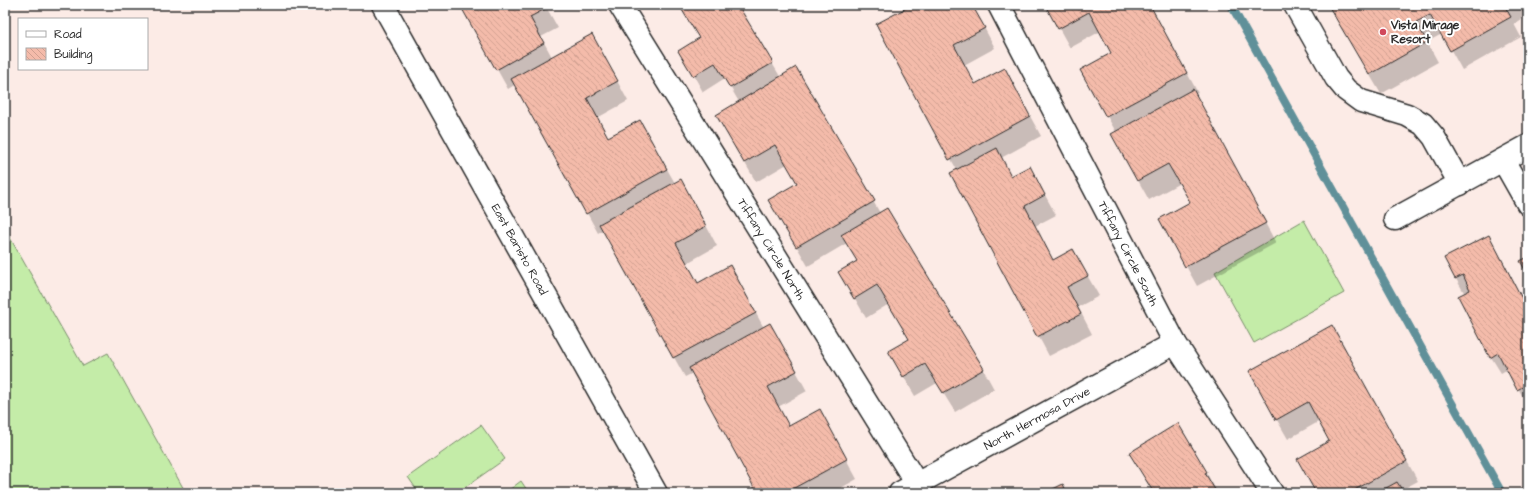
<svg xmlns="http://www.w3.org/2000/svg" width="1533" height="498" viewBox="0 0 1533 498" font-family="'Architects Daughter',sans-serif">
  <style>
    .grass { fill: #c4eca8; stroke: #788c6a }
    .shadow { fill: #0003 }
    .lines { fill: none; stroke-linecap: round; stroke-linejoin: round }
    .stream { stroke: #619099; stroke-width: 8 }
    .building { fill: url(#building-back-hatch); stroke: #2b2b2b }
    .minor-casing { stroke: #2b2b2b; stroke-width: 25 }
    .minor { stroke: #fff; stroke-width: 22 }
    .poi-dot { fill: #d1495b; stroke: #fff; stroke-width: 1.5 }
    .labels { text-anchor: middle; stroke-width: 4; stroke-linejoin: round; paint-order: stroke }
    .poi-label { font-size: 12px; font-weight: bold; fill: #2b2b2b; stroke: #fff; text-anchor: start }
    .street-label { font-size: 12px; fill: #2b2b2b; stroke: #fff }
  </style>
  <defs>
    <pattern id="building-back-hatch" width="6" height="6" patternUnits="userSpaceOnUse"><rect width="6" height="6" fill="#f4bbaa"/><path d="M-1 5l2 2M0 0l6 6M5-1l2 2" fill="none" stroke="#d1a192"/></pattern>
  </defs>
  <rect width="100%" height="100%" fill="#fcebe6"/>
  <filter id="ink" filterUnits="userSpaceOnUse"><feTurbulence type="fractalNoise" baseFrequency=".025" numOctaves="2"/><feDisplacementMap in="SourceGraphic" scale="8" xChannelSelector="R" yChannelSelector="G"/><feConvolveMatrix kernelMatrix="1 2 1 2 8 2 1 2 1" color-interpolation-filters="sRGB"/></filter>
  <g filter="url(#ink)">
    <g class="grass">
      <polygon points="1304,220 1344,293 1254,343 1215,272"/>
      <polygon points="5,229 83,366 108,353 186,493 5,493"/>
      <polygon points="481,425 505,459 457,493 419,493 408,477"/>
      <polygon points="521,481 529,493 505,493"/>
    </g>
    <g class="shadow">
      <polygon points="461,5 545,5 558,28 541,37 552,57 603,55 628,101 597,118 608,138 651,141 675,183 692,199 717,246 687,263 698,284 741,286 764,328 781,344 807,391 778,407 789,427 830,430 857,479 832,493 758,493 693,373 685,377 603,230 598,233 516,84 508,89"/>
      <polygon points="693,5 737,5 781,78 796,69 880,213 983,369 994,389 955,412 937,383 915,396 889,352 910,339 889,304 866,318 840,272 858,261 847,243 808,266 770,200 798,183 787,164 756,182 717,115 739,102 725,78 703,92 680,51 700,39"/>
      <polygon points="914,5 972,5 995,48 964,65 975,85 1015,89 1041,136 1001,158 1012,177 1030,168 1056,215 1035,226 1053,261 1084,270 1099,296 1078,307 1092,334 1049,356 951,173 957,170 877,25"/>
      <polygon points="1046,5 1150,5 1198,93 1195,94 1276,243 1197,286 1186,266 1191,203 1180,183 1149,200 1112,134 1116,132 1107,116 1113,53 1101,31 1070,48"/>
      <polygon points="1329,5 1528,5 1528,18 1527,16 1514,24 1521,37 1462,70 1442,34 1427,42 1438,62 1381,94"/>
      <polygon points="1498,252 1528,310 1527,405 1508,369 1501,373 1491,357 1465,294 1456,279"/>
      <polygon points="1343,346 1418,481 1401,490 1403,493 1318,493 1331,441 1320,421 1288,439 1277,420"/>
      <polygon points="1206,472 1217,492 1216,493 1154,493"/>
    </g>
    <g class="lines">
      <polyline class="stream" points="1231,5 1502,493"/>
    </g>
    <g class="building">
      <polygon points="460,5 546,5 547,8 530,17 544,43 496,70"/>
      <polygon points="691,5 738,5 773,63 730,88 715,63 693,76 678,51 699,38 682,10"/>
      <polygon points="912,5 972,5 985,28 954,45 975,84 1005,68 1030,116 949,160 876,24"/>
      <polygon points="1045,5 1150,5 1187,73 1106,117 1080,70 1111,53 1089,12 1058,29"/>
      <polygon points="1328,5 1504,5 1511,17 1450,51 1430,15 1416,22 1427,42 1369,75"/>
      <polygon points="1520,5 1528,5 1528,20"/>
      <polygon points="592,34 618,81 587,98 608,137 640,120 667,169 586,214 511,79"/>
      <polygon points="796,67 875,201 796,247 768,200 797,183 775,145 744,163 716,115"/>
      <polygon points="1193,89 1266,223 1185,267 1159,219 1190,202 1168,164 1137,181 1111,134"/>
      <polygon points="997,148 1011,176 1030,166 1045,195 1025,206 1053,260 1073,249 1088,276 1067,287 1081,314 1037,337 950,173"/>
      <polygon points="681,179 706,226 676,243 698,283 730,265 756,313 673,358 599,224"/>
      <polygon points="887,208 984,369 943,393 925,364 903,377 888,351 909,339 877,285 854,299 838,272 857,261 841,235"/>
      <polygon points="1489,235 1528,310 1528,384 1517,390 1498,353 1490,358 1458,296 1470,290 1463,275 1455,279 1444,258"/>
      <polygon points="1528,257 1528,275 1520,261"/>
      <polygon points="770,323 797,371 768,387 789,426 820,409 847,459 785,493 757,493 689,368"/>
      <polygon points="1332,325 1407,461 1349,493 1316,493 1297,459 1329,441 1308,402 1276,420 1249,371"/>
      <polygon points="1178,423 1207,472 1205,473 1217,493 1154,493 1129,453"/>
      <polygon points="1397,482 1404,493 1377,493"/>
      <polygon points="1063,484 1067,493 1045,493"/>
    </g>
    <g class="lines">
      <defs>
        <g id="minor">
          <path id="s1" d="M383,5L656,493"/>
          <path id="s2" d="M620,5L917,484L921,493"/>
          <path id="s3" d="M999,5L1175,343L1272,493"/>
          <polyline points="1295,5 1336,78 1346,90 1361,101 1407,115 1423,124 1434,137 1460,184"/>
          <polyline points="1503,160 1528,204"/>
          <polyline points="1395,219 1528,146"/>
          <path id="s4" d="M900,493L1175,343"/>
        </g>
      </defs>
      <use href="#minor" class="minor-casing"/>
      <use href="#minor" class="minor"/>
    </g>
  </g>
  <circle class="poi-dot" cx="1383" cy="32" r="4"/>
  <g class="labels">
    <g class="poi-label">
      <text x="1391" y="29">Vista Mirage<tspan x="1391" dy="14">Resort</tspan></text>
    </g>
    <g class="street-label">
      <text dy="4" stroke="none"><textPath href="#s1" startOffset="280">East Baristo Road</textPath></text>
      <text dy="4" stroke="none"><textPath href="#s2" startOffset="287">Tiffany Circle North</textPath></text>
      <text dy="4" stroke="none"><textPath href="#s3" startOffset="280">Tiffany Circle South</textPath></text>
      <text dy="4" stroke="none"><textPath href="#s4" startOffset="156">North Hermosa Drive</textPath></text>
    </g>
  </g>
  <rect width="1533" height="498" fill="none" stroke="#fff" stroke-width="20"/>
  <rect x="10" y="10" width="1513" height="478" fill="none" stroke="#2b2b2b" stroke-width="1.5" filter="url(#ink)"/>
  <rect x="18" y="18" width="130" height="52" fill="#ffffff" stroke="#aaaaaa"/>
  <rect x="26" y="31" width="20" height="6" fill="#ffffff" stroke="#aaaaaa"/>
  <text x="54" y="38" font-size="12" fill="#2b2b2b">Road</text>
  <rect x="26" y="48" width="20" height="12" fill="url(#building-back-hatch)" stroke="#aaaaaa"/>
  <text x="54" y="58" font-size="12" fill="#2b2b2b">Building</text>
</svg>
